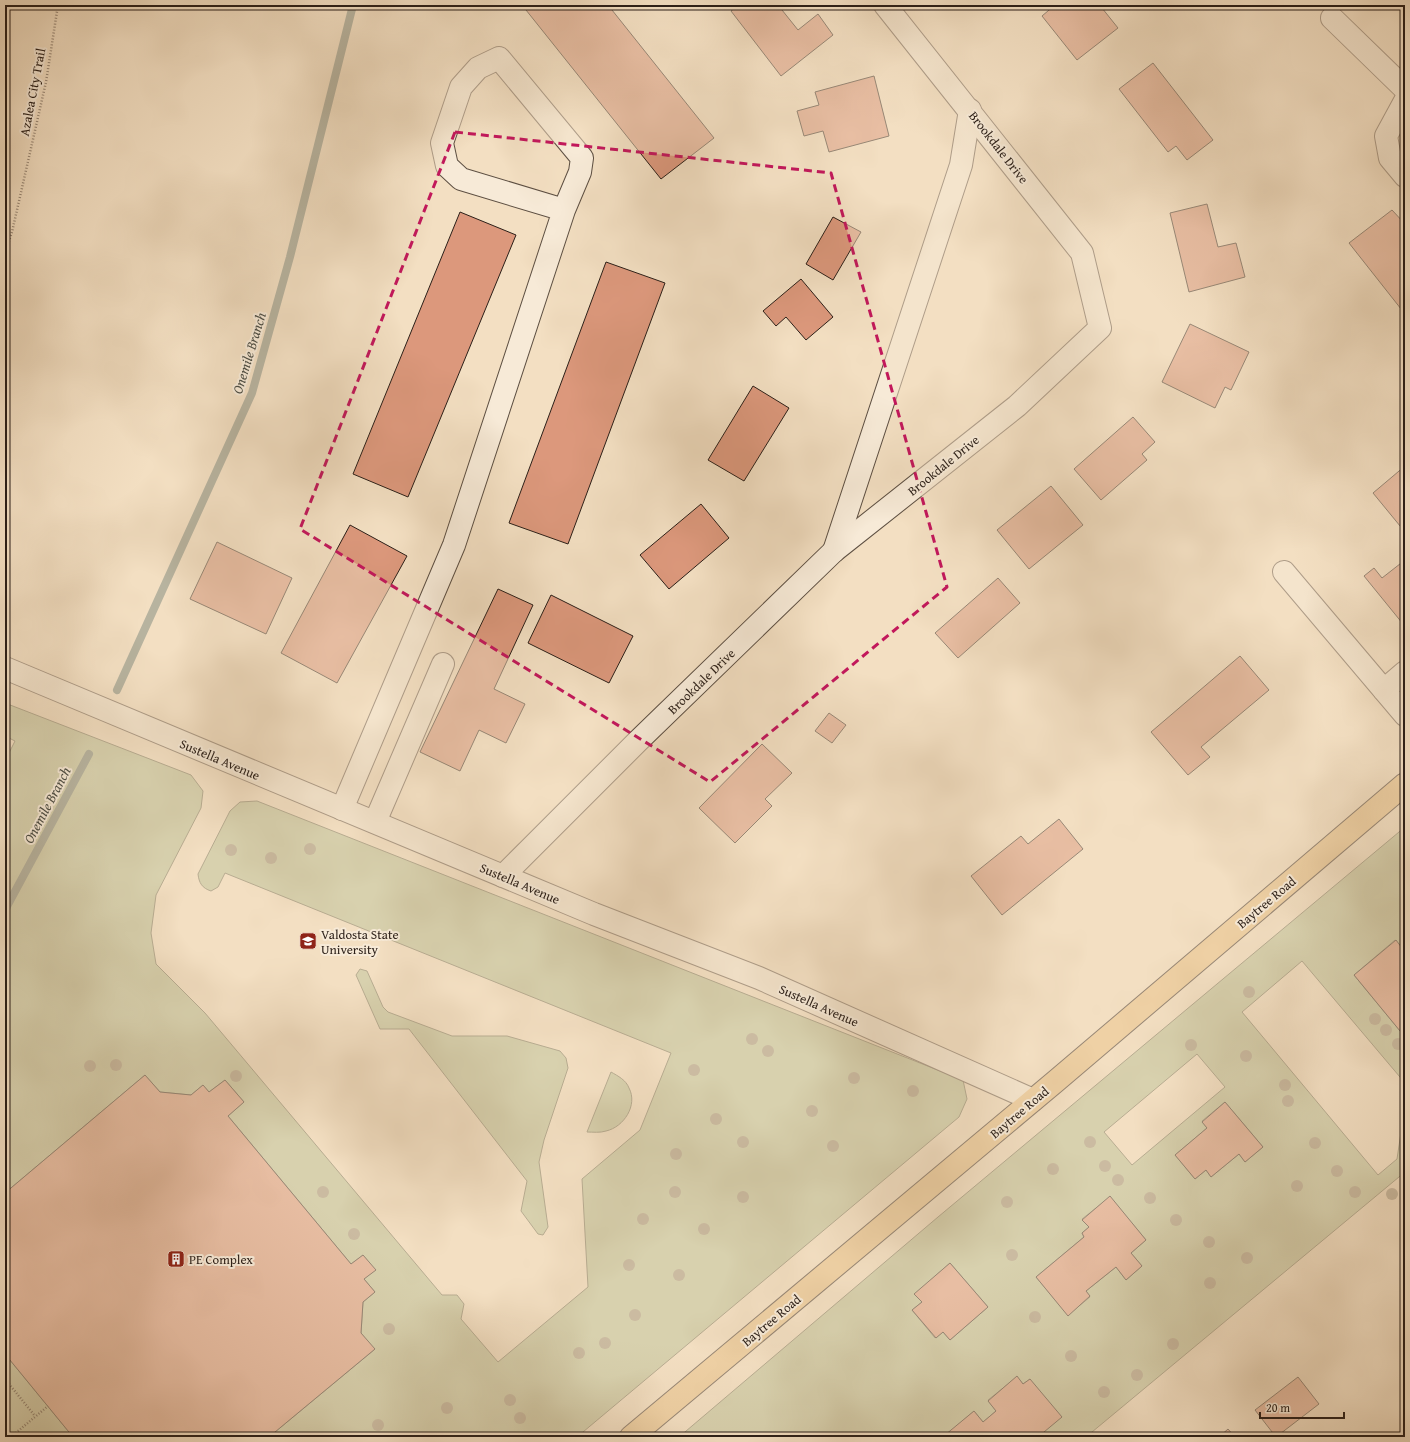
<svg xmlns="http://www.w3.org/2000/svg" width="1410" height="1442" viewBox="0 0 1410 1442" font-family="'Gentium Book Plus',serif">
  <style>
    .green { fill: #b8c295; stroke: #727056; fill-rule: evenodd }
    .lines { fill: none; stroke-linecap: round; stroke-linejoin: round }
    .stream { stroke: #6f7e73; stroke-width: 8 }
    .building { fill: #dc987c; stroke: #2b1f18 }
    .minor-casing { stroke: #5d4f42; stroke-width: 24 }
    .major-casing { stroke: #2b1f18; stroke-width: 24 }
    .path { stroke: #2b1f18; stroke-width: 2.5; stroke-dasharray: 1 2; stroke-linecap: butt }
    .minor { stroke: #f7ead7; stroke-width: 22 }
    .major { stroke: #eac081; stroke-width: 22 }
    .tree { fill: #9c9079 }
    .marked { fill: none; stroke: #c2185b; stroke-width: 3; stroke-dasharray: 8 5; stroke-linejoin: round }
    .labels { text-anchor: middle; stroke-width: 4; stroke-linejoin: round; paint-order: stroke }
    .street-label { font-size: 13px; fill: #2b1f18; stroke: #f7ead7 }
    .poi-label { font-size: 13px; fill: #2b1f18; stroke: #f7ead7; text-anchor: start }
    .water-label { font-size: 14px; font-style: italic; fill: #4d4e45; stroke: #f7ead7 }
  </style>
  <rect width="100%" height="100%" fill="#f3dfc2"/>
  <filter id="stains"><feTurbulence type="fractalNoise" baseFrequency=".005" numOctaves="4"/><feColorMatrix values="0 0 0 0 .2 0 0 0 0 .09 0 0 0 0 .02 0 0 0 .5 -.17"/></filter>
  <radialGradient id="worn" r=".72"><stop offset=".6" stop-color="#630" stop-opacity="0"/><stop offset="1" stop-color="#630" stop-opacity=".3"/></radialGradient>
  <g class="green">
    <path d="M5,703L191,775L203,791L201,808L156,895L151,933L156,964L205,1013L442,1295H457L464,1304L461,1319L498,1362L588,1287L582,1179L640,1130L671,1053L225,873L218,887L211,891C202,888 199,883 198,874L230,811L240,802L257,801L963,1080L967,1099L959,1117L577,1437H269L374,1350L361,1333L363,1302L375,1292L364,1279L375,1270L363,1255L351,1264L228,1116L244,1102L225,1080L209,1092L203,1085L191,1095L160,1092L145,1075L5,1193V761L15,741L5,736Z"/>
    <path d="M1405,827V952L1395,940L1354,975L1405,1037V1083L1302,961L1242,1012L1378,1175L1397,1159L1405,1106V1172L1086,1437H1038L1030,1379L1023,1384L1017,1377L988,1400L996,1411L983,1422L974,1411L946,1435L947,1437H679L938,1217ZM1197,1054L1225,1087L1132,1165L1104,1132ZM1225,1102L1263,1147L1245,1162L1239,1154L1211,1177L1206,1170L1195,1179L1175,1155L1207,1128L1202,1121ZM1110,1197L1146,1240L1131,1253L1142,1266L1126,1280L1116,1267L1086,1291L1090,1297L1068,1315L1036,1277L1084,1237L1082,1233L1089,1227L1082,1219ZM950,1263L988,1307L950,1340L943,1332L935,1338L912,1310L922,1302L915,1294Z"/>
    <polygon points="360,969 367,971 383,1007 388,1012 452,1036 507,1036 560,1051 566,1058 568,1068 544,1140 539,1162 548,1227 543,1235 538,1234 521,1211 527,1181 409,1029 380,1029 356,975"/>
    <path d="M611,1072C618,1076 626,1080 629,1088C638,1105 624,1127 606,1131C600,1133 593,1132 587,1132Z"/>
    <polygon points="5,1354 73,1437 5,1437"/>
  </g>
  <g class="lines">
    <g class="stream">
      <polyline points="117,690 252,393 290,257 353,5"/>
      <polyline points="5,910 89,754"/>
    </g>
  </g>
  <g class="building">
    <polygon points="522,5 608,5 714,138 661,179"/>
    <polygon points="739,5 778,5 798,30 818,14 833,35 781,76 731,11"/>
    <polygon points="1055,5 1105,5 1102,8 1118,28 1077,60 1042,16"/>
    <polygon points="1153,63 1213,140 1187,160 1176,146 1168,152 1119,89"/>
    <polygon points="874,76 889,136 829,152 823,131 804,136 797,111 819,105 815,92"/>
    <polygon points="1207,204 1218,247 1236,243 1245,277 1189,292 1170,213"/>
    <polygon points="1392,210 1405,224 1405,314 1349,243"/>
    <polygon points="460,212 516,235 408,497 353,474"/>
    <polygon points="833,217 861,232 833,280 806,264"/>
    <polygon points="606,262 665,283 568,544 509,523"/>
    <polygon points="801,279 833,317 806,340 786,317 776,326 763,311"/>
    <polygon points="1190,324 1249,352 1231,390 1225,387 1215,408 1162,382"/>
    <polygon points="753,386 789,408 744,481 708,460"/>
    <polygon points="1133,417 1155,442 1142,454 1147,460 1101,500 1074,469"/>
    <polygon points="1405,466 1405,532 1373,493"/>
    <polygon points="1051,486 1083,525 1029,569 997,530"/>
    <polygon points="701,504 729,538 669,589 640,555"/>
    <polygon points="350,525 407,556 337,683 281,653"/>
    <polygon points="217,542 292,578 266,634 190,599"/>
    <polygon points="1405,560 1405,622 1403,624 1364,576 1374,568 1382,578"/>
    <polygon points="998,578 1020,603 958,658 935,633"/>
    <polygon points="498,589 533,605 494,689 525,704 506,743 479,730 460,771 420,752"/>
    <polygon points="551,595 633,636 609,683 528,643"/>
    <polygon points="1240,656 1269,690 1201,747 1210,757 1188,775 1151,732"/>
    <polygon points="829,713 846,725 832,743 815,731"/>
    <polygon points="762,744 792,773 765,799 772,806 735,843 699,808"/>
    <polygon points="1059,819 1083,849 1002,915 971,876 1021,836 1028,844"/>
    <polygon points="1396,940 1405,952 1405,1037 1354,975"/>
    <polygon points="145,1075 160,1092 191,1095 203,1085 209,1092 225,1080 244,1102 228,1116 351,1264 363,1255 376,1270 364,1279 375,1292 363,1302 361,1333 375,1349 269,1437 73,1437 5,1354 5,1241 9,1214 5,1209 5,1193"/>
    <polygon points="1225,1102 1263,1147 1245,1162 1239,1154 1211,1177 1206,1170 1195,1179 1175,1155 1207,1128 1202,1122"/>
    <polygon points="1110,1196 1146,1240 1131,1253 1142,1266 1126,1280 1116,1267 1086,1291 1090,1296 1068,1316 1036,1277 1084,1237 1082,1233 1089,1227 1082,1220"/>
    <polygon points="950,1263 988,1307 950,1340 943,1332 936,1338 912,1310 922,1302 914,1294"/>
    <polygon points="1017,1376 1023,1384 1030,1379 1062,1417 1038,1437 947,1437 945,1435 974,1411 983,1422 996,1411 988,1401"/>
    <polygon points="1298,1377 1319,1404 1276,1437 1255,1410"/>
    <polygon points="1228,1429 1235,1437 1219,1437"/>
  </g>
  <g class="lines">
    <defs>
      <g id="minor">
        <polyline points="1332,18 1405,89"/>
        <polyline points="1405,101 1386,136 1390,158 1405,176"/>
        <polyline points="834,551 961,165 970,110"/>
        <polyline points="1284,572 1405,715"/>
        <polyline points="5,668 594,914 759,978 1033,1100"/>
        <polyline points="1384,690 1405,672"/>
        <polyline points="342,809 454,545 564,210 580,172 582,158 499,58 478,68 461,87 442,143 447,166 461,179 564,210"/>
        <polyline points="375,822 443,664"/>
        <polyline points="503,876 639,740 834,551 1017,406 1100,328 1082,253 885,5"/>
      </g>
      <polyline id="major" points="631,1437 1056,1081 1405,784"/>
    </defs>
    <use href="#minor" class="minor-casing"/>
    <use href="#major" class="major-casing"/>
    <g class="path">
      <polyline points="5,253 12,232 46,82 58,5"/>
      <polyline points="5,1379 35,1416"/>
      <polyline points="11,1437 48,1406"/>
    </g>
    <use href="#minor" class="minor"/>
    <use href="#major" class="major"/>
  </g>
  <g class="tree">
    <circle cx="310" cy="849" r="6"/>
    <circle cx="231" cy="850" r="6"/>
    <circle cx="271" cy="858" r="6"/>
    <circle cx="1249" cy="992" r="6"/>
    <circle cx="1375" cy="1019" r="6"/>
    <circle cx="1386" cy="1030" r="6"/>
    <circle cx="752" cy="1039" r="6"/>
    <circle cx="1398" cy="1044" r="6"/>
    <circle cx="1191" cy="1045" r="6"/>
    <circle cx="768" cy="1051" r="6"/>
    <circle cx="1246" cy="1056" r="6"/>
    <circle cx="116" cy="1065" r="6"/>
    <circle cx="90" cy="1066" r="6"/>
    <circle cx="694" cy="1070" r="6"/>
    <circle cx="236" cy="1076" r="6"/>
    <circle cx="854" cy="1078" r="6"/>
    <circle cx="1285" cy="1085" r="6"/>
    <circle cx="913" cy="1091" r="6"/>
    <circle cx="1288" cy="1101" r="6"/>
    <circle cx="812" cy="1111" r="6"/>
    <circle cx="716" cy="1119" r="6"/>
    <circle cx="743" cy="1142" r="6"/>
    <circle cx="1090" cy="1142" r="6"/>
    <circle cx="1315" cy="1143" r="6"/>
    <circle cx="833" cy="1146" r="6"/>
    <circle cx="676" cy="1154" r="6"/>
    <circle cx="1105" cy="1166" r="6"/>
    <circle cx="1053" cy="1169" r="6"/>
    <circle cx="1337" cy="1171" r="6"/>
    <circle cx="1118" cy="1180" r="6"/>
    <circle cx="1297" cy="1186" r="6"/>
    <circle cx="323" cy="1192" r="6"/>
    <circle cx="675" cy="1192" r="6"/>
    <circle cx="1355" cy="1192" r="6"/>
    <circle cx="1392" cy="1194" r="6"/>
    <circle cx="743" cy="1197" r="6"/>
    <circle cx="1150" cy="1198" r="6"/>
    <circle cx="1007" cy="1202" r="6"/>
    <circle cx="643" cy="1219" r="6"/>
    <circle cx="1176" cy="1220" r="6"/>
    <circle cx="704" cy="1229" r="6"/>
    <circle cx="354" cy="1234" r="6"/>
    <circle cx="1209" cy="1242" r="6"/>
    <circle cx="1012" cy="1255" r="6"/>
    <circle cx="1247" cy="1258" r="6"/>
    <circle cx="629" cy="1265" r="6"/>
    <circle cx="679" cy="1275" r="6"/>
    <circle cx="1210" cy="1283" r="6"/>
    <circle cx="635" cy="1315" r="6"/>
    <circle cx="1035" cy="1317" r="6"/>
    <circle cx="389" cy="1329" r="6"/>
    <circle cx="605" cy="1343" r="6"/>
    <circle cx="1173" cy="1344" r="6"/>
    <circle cx="579" cy="1353" r="6"/>
    <circle cx="1071" cy="1356" r="6"/>
    <circle cx="1137" cy="1375" r="6"/>
    <circle cx="1104" cy="1392" r="6"/>
    <circle cx="510" cy="1400" r="6"/>
    <circle cx="447" cy="1408" r="6"/>
    <circle cx="520" cy="1418" r="6"/>
    <circle cx="378" cy="1425" r="6"/>
  </g>
  <path d="M0 0H1410V1442H0ZM455,132L831,173L947,587L710,782L300,529Z" fill="#f3dfc2" fill-opacity=".55" fill-rule="evenodd"/>
  <path class="marked" d="M455,132L831,173L947,587L710,782L300,529Z"/>
  <defs>
    <symbol id="university-square" viewBox="-11 -11 22 22"><rect x="-9" y="-9" width="18" height="18" rx="4" fill="#8f2418" stroke="#f7ead7"/><path d="M0-5L7-2L0 1L-7-2ZM-4 1L0 2.5L4 1V4Q0 6-4 4Z" fill="#fff"/></symbol>
    <symbol id="building-square" viewBox="-11 -11 22 22"><rect x="-9" y="-9" width="18" height="18" rx="4" fill="#8f2418" stroke="#f7ead7"/><path d="M-4-6H4V6H1V3H-1V6H-4ZM-2.5-4.3h1.7v1.8h-1.7ZM.8-4.3h1.7v1.8H.8ZM-2.5-1h1.7V.8h-1.7ZM.8-1h1.7V.8H.8Z" fill="#fff"/></symbol>
  </defs>
  <g fill-rule="evenodd">
    <use href="#university-square" x="298" y="931" width="20" height="20"/>
    <use href="#building-square" x="166" y="1249" width="20" height="20"/>
  </g>
  <g class="labels">
    <g class="street-label">
      <text transform="translate(32 92) rotate(-79)" y="5">Azalea City Trail</text>
      <text transform="translate(999 147) rotate(52)" y="5">Brookdale Drive</text>
      <text transform="translate(943 465) rotate(-39)" y="5">Brookdale Drive</text>
      <text transform="translate(701 681) rotate(-44)" y="5">Brookdale Drive</text>
      <text transform="translate(220 759) rotate(23)" y="5">Sustella Avenue</text>
      <text transform="translate(520 883) rotate(23)" y="5">Sustella Avenue</text>
      <text transform="translate(1266 902) rotate(-40)" y="5">Baytree Road</text>
      <text transform="translate(819 1005) rotate(24)" y="5">Sustella Avenue</text>
      <text transform="translate(1019 1112) rotate(-40)" y="5">Baytree Road</text>
      <text transform="translate(771 1320) rotate(-40)" y="5">Baytree Road</text>
    </g>
    <g class="poi-label">
      <text x="321" y="939">Valdosta State<tspan x="321" dy="15">University</tspan></text>
      <text x="189" y="1264">PE Complex</text>
    </g>
    <g class="water-label">
      <text transform="translate(249 353) rotate(-73)" y="5">Onemile Branch</text>
      <text transform="translate(47 805) rotate(-62)" y="5">Onemile Branch</text>
    </g>
  </g>
  <rect width="1410" height="1442" fill="none" stroke="#f3dfc2" stroke-width="20"/>
  <rect x="6" y="6" width="1398" height="1430" fill="none" stroke="#2b1f18" stroke-width="2"/>
  <rect x="10" y="10" width="1390" height="1422" fill="none" stroke="#2b1f18"/>
  <path d="M1260 1412v6h84v-6" fill="none" stroke="#2b1f18" stroke-width="2"/>
  <text x="1266" y="1412" font-size="12" fill="#2b1f18" stroke="#f7ead7" stroke-width="3" paint-order="stroke">20 m</text>
  <rect width="100%" height="100%" filter="url(#stains)"/>
  <rect width="100%" height="100%" fill="url(#worn)"/>
</svg>
